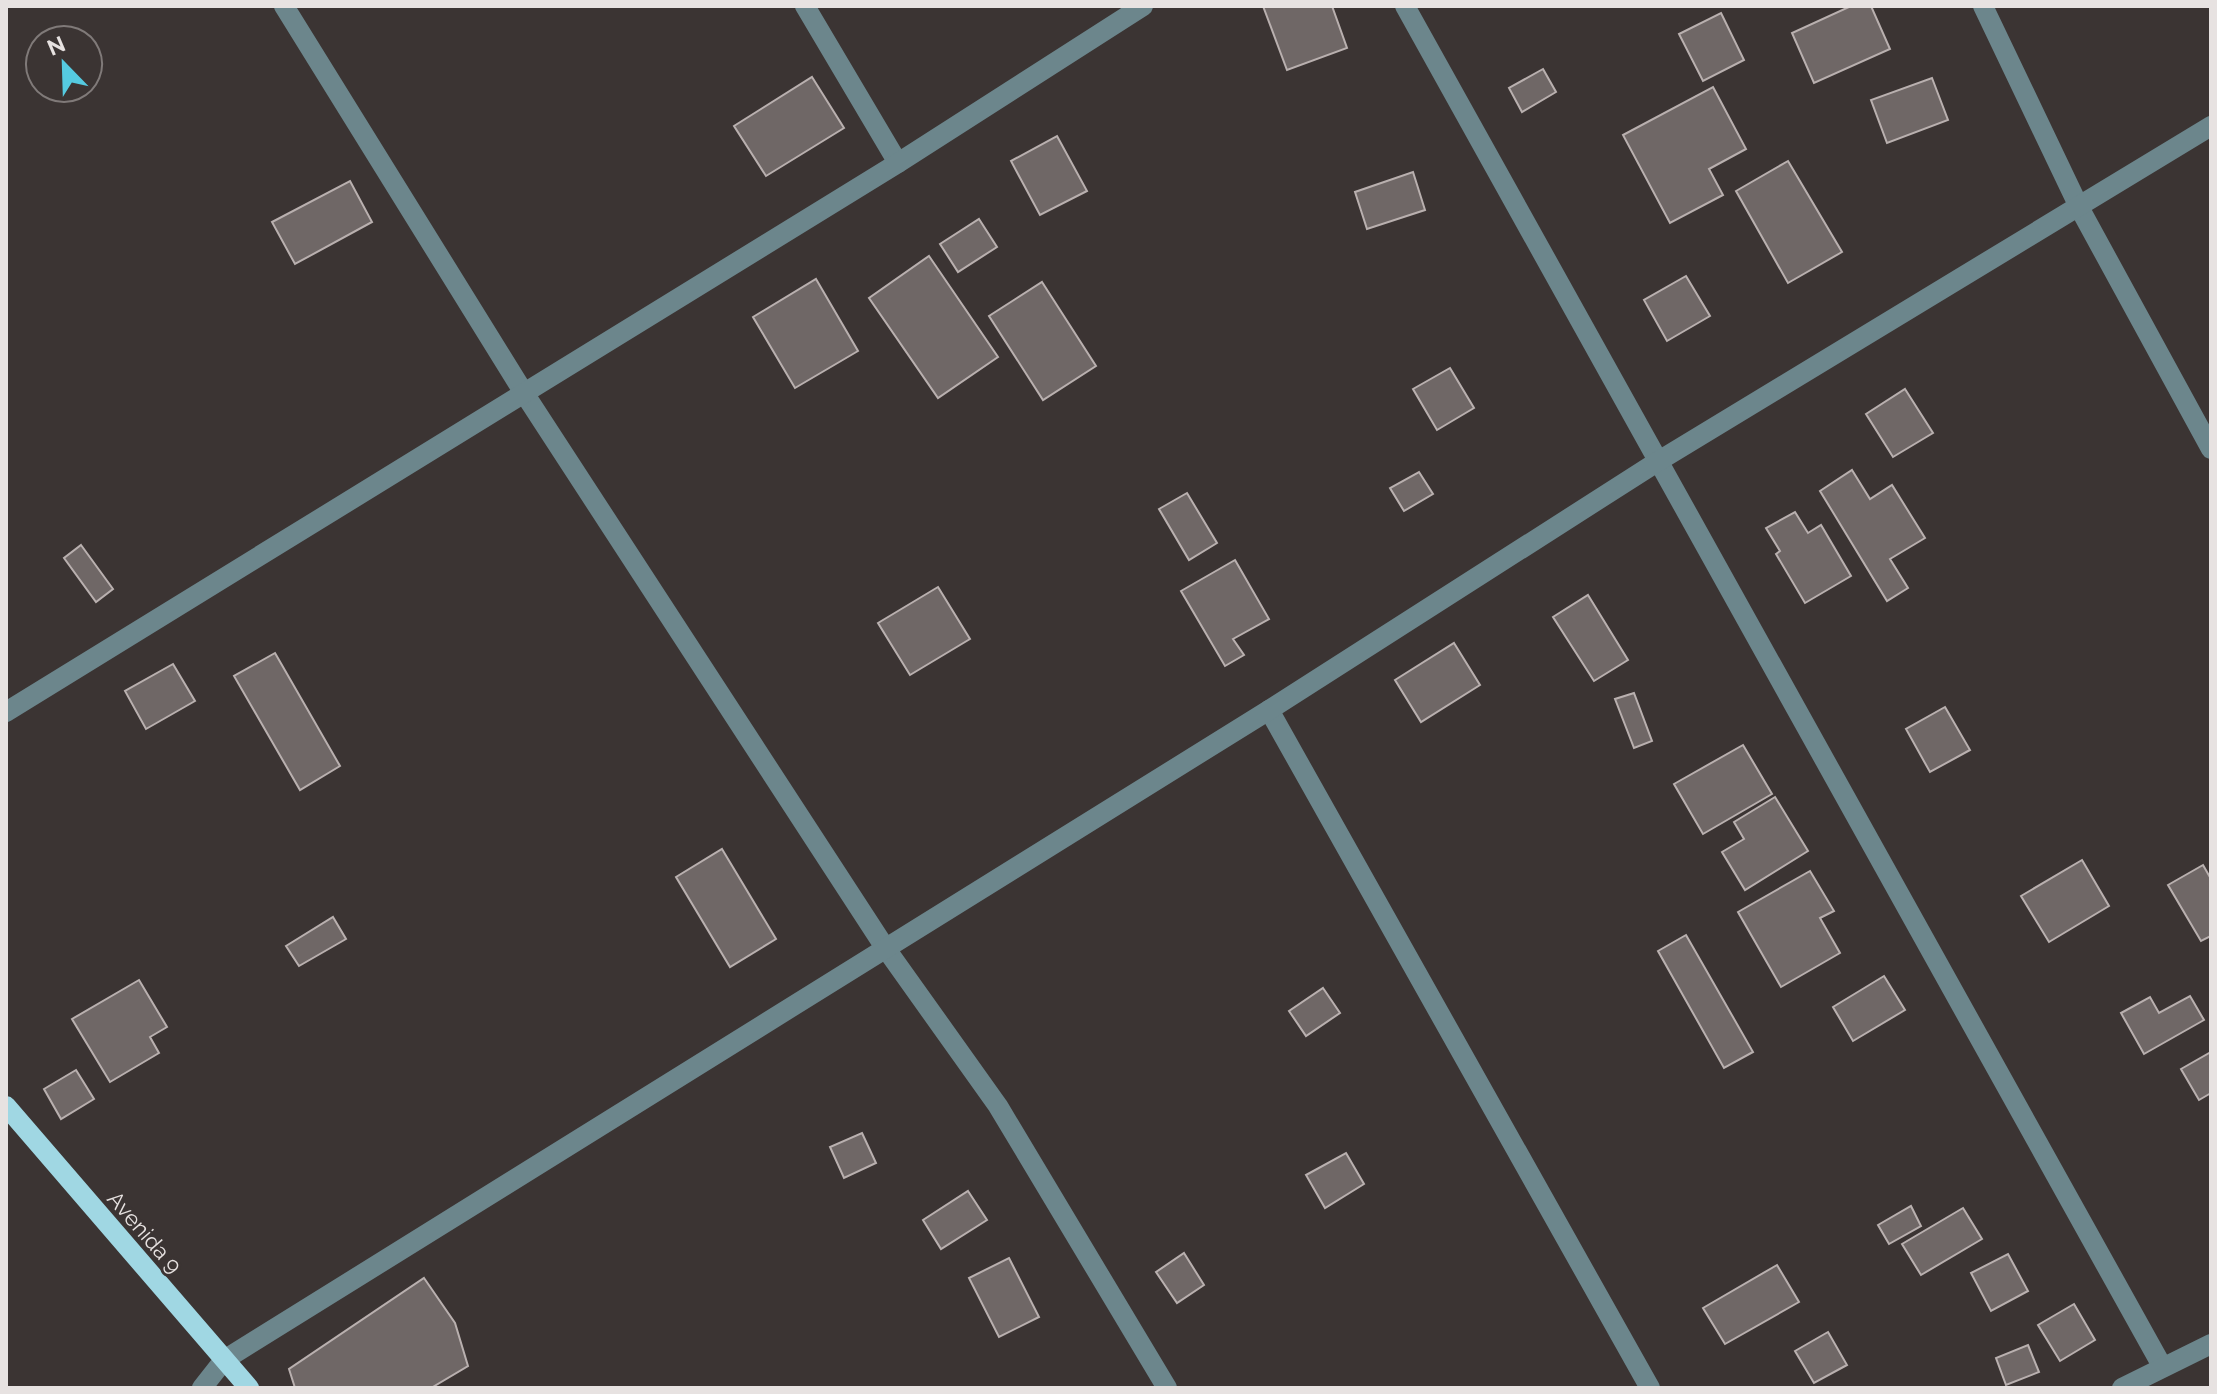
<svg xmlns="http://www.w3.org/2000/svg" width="2217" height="1394" viewBox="0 0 2217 1394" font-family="Raleway,sans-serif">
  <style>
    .building { fill: #6f6766; stroke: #b9b0af; stroke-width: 2 }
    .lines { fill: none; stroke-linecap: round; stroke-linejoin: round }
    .minor { stroke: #6c868c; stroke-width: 20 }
    .major { stroke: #a0d7e3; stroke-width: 20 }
    .labels { text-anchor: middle; stroke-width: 6; stroke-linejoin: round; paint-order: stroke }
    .street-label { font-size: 22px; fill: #e7e2e1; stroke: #3b3433 }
  </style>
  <rect width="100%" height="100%" fill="#3b3433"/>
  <g class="building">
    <polygon points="1263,6 1332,6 1347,48 1287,70"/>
    <polygon points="1851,6 1871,6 1890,49 1814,83 1792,33"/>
    <polygon points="1721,13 1744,60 1703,81 1679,34"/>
    <polygon points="1543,69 1556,92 1522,112 1509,88"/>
    <polygon points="812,77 844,128 766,176 734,126"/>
    <polygon points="1932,78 1948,120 1887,143 1871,100"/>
    <polygon points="1713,87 1746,149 1709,169 1723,195 1670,223 1623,135"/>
    <polygon points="1057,136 1087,191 1040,215 1011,161"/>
    <polygon points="1788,161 1842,252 1788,283 1736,191"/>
    <polygon points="1413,172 1425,210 1367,229 1355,192"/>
    <polygon points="350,181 372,222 295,264 272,222"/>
    <polygon points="979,219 997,247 958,272 940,244"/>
    <polygon points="929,256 998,357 938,398 869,298"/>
    <polygon points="1686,276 1710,316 1667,341 1644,300"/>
    <polygon points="816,279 858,351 795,388 753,317"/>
    <polygon points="1042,282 1096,366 1043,400 989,316"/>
    <polygon points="1450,368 1474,408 1437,430 1413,389"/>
    <polygon points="1905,389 1933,433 1893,457 1866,414"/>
    <polygon points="1852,470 1870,499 1892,485 1925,538 1890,559 1908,588 1887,601 1820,491"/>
    <polygon points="1419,472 1433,494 1404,511 1390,488"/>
    <polygon points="1187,493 1217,543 1189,560 1159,509"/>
    <polygon points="1795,512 1808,533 1821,525 1851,576 1805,603 1776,554 1780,551 1766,528"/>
    <polygon points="81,545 113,589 96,602 64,558"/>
    <polygon points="1235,560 1269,619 1233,639 1244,655 1225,666 1181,591"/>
    <polygon points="938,587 970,639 910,675 878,623"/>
    <polygon points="1588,595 1628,660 1594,681 1553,617"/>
    <polygon points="1454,643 1480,685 1421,722 1395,680"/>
    <polygon points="275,653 340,766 300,790 234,676"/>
    <polygon points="173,664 195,701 146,729 125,691"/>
    <polygon points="1634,693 1652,741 1634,748 1615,699"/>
    <polygon points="1945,707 1970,750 1930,772 1906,729"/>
    <polygon points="1743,745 1772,794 1703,834 1674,784"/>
    <polygon points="1775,797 1808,851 1745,890 1722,852 1744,839 1734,822"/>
    <polygon points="722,849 776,939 730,967 676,877"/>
    <polygon points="2082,860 2109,906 2049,942 2021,896"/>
    <polygon points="2203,865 2211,879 2211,936 2201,941 2168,885"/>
    <polygon points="1810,871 1834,911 1820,918 1840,953 1781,987 1738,912"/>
    <polygon points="333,917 346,939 299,966 286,946"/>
    <polygon points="1686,935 1753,1052 1724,1068 1658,951"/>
    <polygon points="1884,976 1905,1010 1853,1041 1833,1007"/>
    <polygon points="139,980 167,1027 150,1037 159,1053 110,1082 72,1019"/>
    <polygon points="1323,988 1340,1013 1306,1036 1289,1011"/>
    <polygon points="2190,996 2204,1020 2144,1054 2121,1013 2150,997 2159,1013"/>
    <polygon points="2211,1052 2211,1093 2199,1100 2181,1069"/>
    <polygon points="76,1070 94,1099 61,1119 44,1089"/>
    <polygon points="862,1133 876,1163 844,1178 830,1147"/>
    <polygon points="1346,1153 1364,1184 1325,1208 1306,1175"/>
    <polygon points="968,1191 987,1220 941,1249 923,1220"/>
    <polygon points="1911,1206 1921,1226 1889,1244 1878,1225"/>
    <polygon points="1963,1208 1982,1239 1921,1275 1902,1244"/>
    <polygon points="1184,1253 1204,1285 1177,1303 1156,1272"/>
    <polygon points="2008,1254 2028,1291 1991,1311 1971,1273"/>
    <polygon points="1009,1258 1039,1317 999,1337 969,1278"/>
    <polygon points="1777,1265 1799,1302 1725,1344 1703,1308"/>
    <polygon points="424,1278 455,1323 468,1366 431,1388 295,1388 289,1369"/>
    <polygon points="2074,1304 2095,1340 2060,1361 2038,1325"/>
    <polygon points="1828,1332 1847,1365 1814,1383 1795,1351"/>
    <polygon points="2028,1345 2039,1372 2006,1385 1996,1358"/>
  </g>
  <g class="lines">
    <g class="minor">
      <polyline points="284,6 524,393 884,946 998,1106 1167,1388"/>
      <polyline points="805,6 898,163"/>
      <polyline points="1405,6 2162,1366"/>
      <polyline points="1983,6 2080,209 2211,449"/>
      <polyline points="1269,710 1650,1388"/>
      <polyline points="6,712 898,163 1143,6"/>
      <polyline points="202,1388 224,1360 1269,710 1657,462 2211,126"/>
      <polyline points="2122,1388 2211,1344"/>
    </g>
    <polyline class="major" points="6,1106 249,1388"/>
  </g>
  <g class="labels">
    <g class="street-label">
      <text transform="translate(145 1232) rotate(49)" y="8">Avenida 9</text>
    </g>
  </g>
  <rect width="2217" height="1394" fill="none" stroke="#e7e2e1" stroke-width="16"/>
  <g transform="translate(64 64) rotate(337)"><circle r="38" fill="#3b3433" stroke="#807a79" stroke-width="2"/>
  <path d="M0-6L14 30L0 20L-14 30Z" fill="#55cae0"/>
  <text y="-12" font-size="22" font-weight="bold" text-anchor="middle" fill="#e7e2e1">N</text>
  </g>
</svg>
